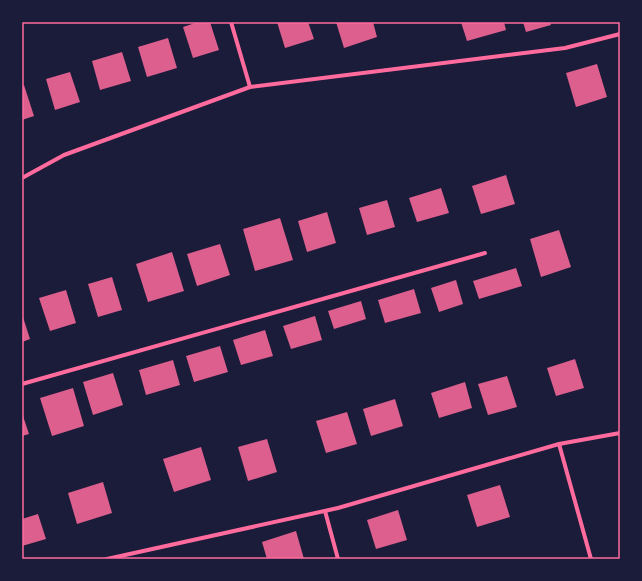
<svg xmlns="http://www.w3.org/2000/svg" width="642" height="581" viewBox="0 0 642 581" font-family="'Nunito Sans',sans-serif">
  <style>
    .building { fill: #dd5f8e }
    .lines { fill: none; stroke-linecap: round; stroke-linejoin: round }
    .minor { stroke: #ff6b9d; stroke-width: 4 }
    .neatline { fill: none; stroke: #ff6b9d; stroke-width: 1.5 }
  </style>
  <rect width="100%" height="100%" fill="#1b1b3a"/>
  <g class="building">
    <polygon points="198,22 210,22 219,50 193,58 183,27"/>
    <polygon points="277,22 308,22 314,39 285,48"/>
    <polygon points="336,22 373,22 377,37 344,48"/>
    <polygon points="461,22 504,22 506,30 467,41"/>
    <polygon points="523,22 550,22 551,25 526,32"/>
    <polygon points="168,38 177,68 147,77 138,47"/>
    <polygon points="122,52 131,81 100,90 92,61"/>
    <polygon points="597,64 607,97 576,107 566,73"/>
    <polygon points="70,72 80,102 55,110 46,79"/>
    <polygon points="24,85 34,116 22,120 22,86"/>
    <polygon points="506,175 515,204 481,214 472,186"/>
    <polygon points="441,188 449,213 417,222 409,198"/>
    <polygon points="387,200 395,227 367,235 359,208"/>
    <polygon points="327,212 336,243 307,252 298,221"/>
    <polygon points="280,218 293,260 255,271 243,229"/>
    <polygon points="559,230 571,267 541,277 530,239"/>
    <polygon points="220,244 230,275 197,286 187,254"/>
    <polygon points="172,252 184,291 148,302 136,264"/>
    <polygon points="516,268 522,286 479,299 473,281"/>
    <polygon points="112,277 122,310 98,317 88,284"/>
    <polygon points="456,280 463,304 439,312 431,288"/>
    <polygon points="414,289 421,313 385,323 378,300"/>
    <polygon points="66,290 76,323 50,331 39,298"/>
    <polygon points="361,301 366,319 334,329 328,311"/>
    <polygon points="22,314 30,339 22,342"/>
    <polygon points="315,316 322,340 291,349 283,326"/>
    <polygon points="265,330 273,356 241,365 233,340"/>
    <polygon points="220,346 228,372 194,382 186,356"/>
    <polygon points="575,359 584,388 556,396 547,368"/>
    <polygon points="173,360 180,385 146,395 139,370"/>
    <polygon points="113,373 123,405 93,415 83,382"/>
    <polygon points="507,376 517,407 488,415 478,384"/>
    <polygon points="465,382 472,408 439,418 431,393"/>
    <polygon points="73,388 84,426 52,436 40,398"/>
    <polygon points="395,399 403,426 371,436 363,409"/>
    <polygon points="347,412 357,444 326,453 316,421"/>
    <polygon points="22,413 29,434 22,436"/>
    <polygon points="267,439 277,472 248,481 238,447"/>
    <polygon points="201,447 211,480 174,492 163,459"/>
    <polygon points="103,482 112,513 77,524 68,493"/>
    <polygon points="500,485 510,517 477,527 467,495"/>
    <polygon points="398,510 407,540 376,549 367,520"/>
    <polygon points="38,514 46,539 22,546 22,519"/>
    <polygon points="296,531 304,559 267,559 262,542"/>
  </g>
  <g class="lines">
    <g class="minor">
      <polyline points="231,22 250,87"/>
      <polyline points="22,178 64,155 250,87 565,48 620,34"/>
      <polyline points="22,384 485,253"/>
      <polyline points="559,444 591,559"/>
      <polyline points="325,511 338,559"/>
      <polyline points="107,559 338,508 559,444 620,433"/>
    </g>
  </g>
  <rect width="642" height="581" fill="none" stroke="#1b1b3a" stroke-width="46"/>
  <rect x="23" y="23" width="596" height="535" class="neatline"/>
</svg>
